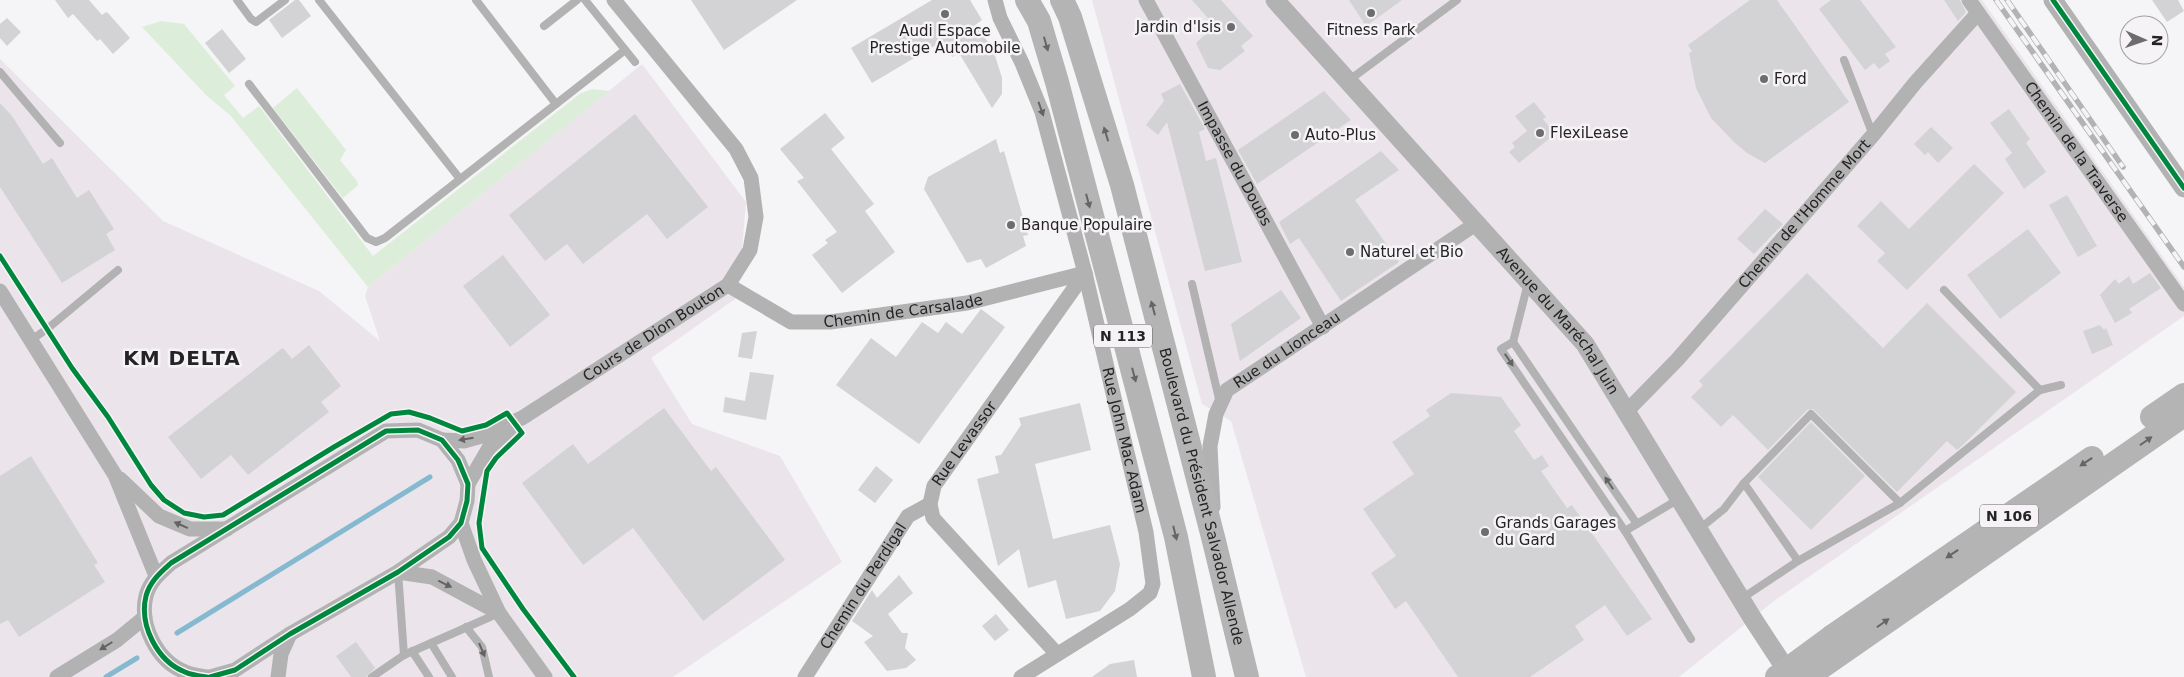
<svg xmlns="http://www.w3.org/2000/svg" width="2184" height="677" viewBox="0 0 2184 677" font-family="'DejaVu Sans',sans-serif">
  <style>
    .built { fill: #ebe5eb }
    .green { fill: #dceed9 }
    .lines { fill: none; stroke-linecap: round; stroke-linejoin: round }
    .stream { stroke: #85b9d0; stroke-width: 5 }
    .building { fill: #d3d2d4 }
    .service { stroke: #b2b2b2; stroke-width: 8 }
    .minor { stroke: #b2b2b2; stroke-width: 15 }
    .tertiary { stroke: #b2b2b2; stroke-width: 19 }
    .primary { stroke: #b5b4b5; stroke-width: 24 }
    .rail-casing { stroke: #b3b3b3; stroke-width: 5.5 }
    .rail { stroke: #f6f3f7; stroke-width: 4; stroke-dasharray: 11; stroke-linecap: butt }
    .primary-bridge { stroke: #b5b4b5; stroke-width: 24 }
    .cycleway-casing { stroke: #f6f3f7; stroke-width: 8 }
    .cycleway { stroke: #00873e; stroke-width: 5 }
    .oneway { fill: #666466 }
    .oneway2 { fill: #646364 }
    .poi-dot { fill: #6e6c6e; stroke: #f6f3f7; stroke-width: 2 }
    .labels { text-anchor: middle; stroke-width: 5; stroke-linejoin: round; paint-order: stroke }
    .shield { fill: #f6f3f7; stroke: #646164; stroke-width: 1 }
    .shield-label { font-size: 14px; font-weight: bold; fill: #252325 }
    .poi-label { font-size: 15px; fill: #252325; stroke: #f6f3f7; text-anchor: start }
    .street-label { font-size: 15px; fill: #252325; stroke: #f6f3f7 }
    .district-label { font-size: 20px; font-weight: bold; letter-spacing: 1px; fill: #252325; stroke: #f6f3f7 }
  </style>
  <rect width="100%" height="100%" fill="#f5f4f6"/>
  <g class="built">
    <polygon points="1092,0 1982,0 2184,287 2184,316 1774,601 1679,677 1306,677 1231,421 1202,404"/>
    <polygon points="0,59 163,221 319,291 380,341 365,296 368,287 642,64 746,202 738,297 651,358 692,424 780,456 842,562 673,677 0,677"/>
  </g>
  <g class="green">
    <polygon points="161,21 184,24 235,86 224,95 243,118 259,106 373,256 581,93 593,89 609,91 368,287 231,116 207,96 142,27"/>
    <polygon points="297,88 346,150 340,160 357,181 358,185 343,198 273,108"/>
  </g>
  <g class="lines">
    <g class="stream">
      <polyline points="177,633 430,477"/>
      <polyline points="106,677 137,658"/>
    </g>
  </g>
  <g class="building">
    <polygon points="55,0 89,0 102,15 106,12 108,13 130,38 113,54 100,39 97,41 73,14 68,18"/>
    <polygon points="295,0 299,0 311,16 282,38 269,20"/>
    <polygon points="691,0 797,0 724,50"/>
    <polygon points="932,0 970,0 982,20 974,26 992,46 1002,78 1002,94 992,108 959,53 952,57 943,41 872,83 851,48"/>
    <polygon points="1192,0 1221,0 1253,36 1241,46 1245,51 1220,70 1208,68 1196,43 1215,26"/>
    <polygon points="1349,0 1402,0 1366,26"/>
    <polygon points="1750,0 1777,0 1849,102 1765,163 1747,153 1734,142 1711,118 1696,88 1689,53 1692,51 1688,45"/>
    <polygon points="1831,0 1860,0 1896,47 1885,54 1890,61 1879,69 1874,63 1865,70 1819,9"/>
    <polygon points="1944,0 1960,0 1966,12 1958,21"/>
    <polygon points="2152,0 2178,0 2184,11 2167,22"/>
    <polygon points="7,18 21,32 7,46 0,38 0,24"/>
    <polygon points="222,29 246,59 229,73 205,43"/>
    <polygon points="1180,84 1205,129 1199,132 1206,161 1216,158 1242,262 1205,271 1167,122 1158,135 1146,125 1164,101 1161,94"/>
    <polygon points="1324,91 1351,120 1257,184 1238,150"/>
    <polygon points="1534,102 1546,117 1543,119 1555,134 1519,163 1509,152 1515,147 1512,143 1527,131 1515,116"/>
    <polygon points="0,103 12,116 43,164 52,158 77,198 89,190 114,229 106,234 115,250 62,283 0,187"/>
    <polygon points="2009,109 2030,139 2026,143 2046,172 2024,189 2005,159 2012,153 1990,123"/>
    <polygon points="825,113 845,138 831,149 874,204 865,211 895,252 842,293 812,255 828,243 825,240 837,232 797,181 804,178 780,149"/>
    <polygon points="635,114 708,207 667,239 647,214 583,264 567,244 545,261 509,215"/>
    <polygon points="1931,127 1953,148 1938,163 1928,152 1925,155 1914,144"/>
    <polygon points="996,139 1000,153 1004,151 1028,235 1023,236 1026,246 986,268 981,259 967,263 924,189 928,177"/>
    <polygon points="1381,151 1399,170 1355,200 1399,262 1341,301 1299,238 1290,244 1279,222"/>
    <polygon points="1974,164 2004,193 1907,290 1877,261 1885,253 1857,226 1881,201 1909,229"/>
    <polygon points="2067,195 2097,246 2078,257 2049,205"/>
    <polygon points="1765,209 1783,224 1754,254 1737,239"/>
    <polygon points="2028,229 2061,273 2000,319 1967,275"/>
    <polygon points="503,255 550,315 510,347 463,286"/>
    <polygon points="1807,273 1883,348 1927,303 2016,392 1963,445 1957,450 1947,441 1897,492 1813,409 1807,410 1768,450 1733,415 1721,427 1691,397 1703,385 1699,381"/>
    <polygon points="2150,273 2161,288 2129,309 2132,313 2115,323 2100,295 2115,279 2119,284 2129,276 2133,284"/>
    <polygon points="1281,290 1301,318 1240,361 1231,324"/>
    <polygon points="981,309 1005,327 919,444 836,385 871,338 896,357 922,322 938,333 946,322 962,334"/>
    <polygon points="2100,325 2104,330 2106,328 2113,345 2092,354 2083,331"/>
    <polygon points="757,331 752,359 738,357 742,333"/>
    <polygon points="309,345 341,386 321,402 329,412 248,475 231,455 201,479 168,437 280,350 283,348 292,359"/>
    <polygon points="750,372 774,375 766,420 723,412 725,397 745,401"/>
    <polygon points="1451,393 1501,397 1521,425 1514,431 1534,460 1542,455 1549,466 1541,471 1567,508 1572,505 1652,619 1627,636 1605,605 1575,626 1584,640 1530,677 1458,677 1406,601 1395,609 1371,573 1396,556 1363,509 1414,474 1392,442 1430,416 1426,410"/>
    <polygon points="1080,403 1091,450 1035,464 1053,539 1110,525 1120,564 1115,591 1100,611 1066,619 1056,580 1028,588 1019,549 998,566 977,479 999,473 995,456 1001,455 1021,425 1019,418"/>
    <polygon points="664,408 711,471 716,467 785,560 703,621 633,528 583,565 522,483 573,444 588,464"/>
    <polygon points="1811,422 1865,476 1811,530 1758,477"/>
    <polygon points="31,456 98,563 94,565 105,582 19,637 8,620 0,624 0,476"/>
    <polygon points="876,466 893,480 875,503 858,490"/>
    <polygon points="899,575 913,593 888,614 902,633 908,633 905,648 916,660 906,668 887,671 864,642 873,636 852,621 872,590 877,598"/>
    <polygon points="996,614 1009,630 995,641 982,626"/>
    <polygon points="356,642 375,668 366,677 351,677 336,656"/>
    <polygon points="1134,660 1137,677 1092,677 1110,664"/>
  </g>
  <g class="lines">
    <g class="service">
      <polyline points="237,0 251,19 256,22 285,0"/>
      <polyline points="319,0 460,179"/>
      <polyline points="476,0 556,104"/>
      <polyline points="585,0 635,62"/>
      <polyline points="544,26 577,0"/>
      <polyline points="1844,60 1873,135"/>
      <polyline points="0,72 60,143"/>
      <polyline points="1348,81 1457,0"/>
      <polyline points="249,84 367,238 376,242 385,238 625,50"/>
      <polyline points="1192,284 1220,403"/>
      <polyline points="31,340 47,329 118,270"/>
      <polyline points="1513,342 1528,283"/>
      <polyline points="2040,390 2061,385"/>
      <polyline points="1744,483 1798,561 1900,503"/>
      <polyline points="1679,499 1625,531 1691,639"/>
      <polyline points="1698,530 1724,509 1744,483 1811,414 1900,503 2040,390 1944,290"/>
      <polyline points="1625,531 1501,349 1513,342 1637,524"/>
      <polyline points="398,572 404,655"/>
      <polyline points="1741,599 1798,561"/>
      <polyline points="466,627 482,647 489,677"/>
      <polyline points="431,643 452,677"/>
      <polyline points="412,651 429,677"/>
      <polyline points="372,677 404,655 499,613"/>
    </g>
    <g class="minor">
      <path id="s1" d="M995,0L1000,18L1022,63L1042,112L1085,273L1112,389L1146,532L1153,584L1150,593L1130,609L1021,677"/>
      <path id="s2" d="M1146,0L1323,327"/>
      <path id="s3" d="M1969,0L2184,304"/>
      <path id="s4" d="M728,285L791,322H830L967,303L1085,273"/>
      <polyline points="0,291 115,475 156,576"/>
      <path id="s5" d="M1625,413L1677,360L1873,135L1915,83L1978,13"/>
      <path id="s6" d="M442,440L464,441L482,436L522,418L728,285L750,250L756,217L751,178L736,149L614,0"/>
      <polyline points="120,479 159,516 190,529 227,529"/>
      <polyline points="468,484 489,448 511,428"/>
      <path id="s7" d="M1213,507L1210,446L1216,414L1227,390L1477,223"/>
      <polyline points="461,523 474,560 499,613 545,677"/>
      <polyline points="398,572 432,577 499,613"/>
      <path id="s8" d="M1057,654L933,518L930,504L934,486L1085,273"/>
      <polyline points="57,677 117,640 145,617"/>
      <path d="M207,677C200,676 191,675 185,672C157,661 139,625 146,596C150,581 161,572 171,563L386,431L418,430L442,440L458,460L468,484L467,501L461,523L449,537L398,572L290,634L235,670L210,677"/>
      <polyline points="278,677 281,654 290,634"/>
      <path id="s9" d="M805,677L908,516L930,504"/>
    </g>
    <g class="tertiary">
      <path id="s10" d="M1275,0L1585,344L1753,619L1791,677"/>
      <polyline points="2053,0 2184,188"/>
    </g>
    <g class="primary">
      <polyline points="1027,0 1039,21 1057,82 1176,537 1204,677"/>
      <path id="s11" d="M1062,0L1070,17L1122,185L1214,541L1247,677"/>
      <polyline points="2152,417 2184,395"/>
      <polyline points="1833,636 2092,458"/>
      <polyline points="1807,677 2184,415"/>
    </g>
    <defs>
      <g id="rail">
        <polyline points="1996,0 2184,267"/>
        <polyline points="2007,0 2123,167"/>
      </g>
    </defs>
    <use href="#rail" class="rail-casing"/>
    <use href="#rail" class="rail"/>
    <polyline class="primary-bridge" points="1777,677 1833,636"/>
    <defs>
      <g id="cycleway">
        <polyline points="2053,0 2184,188"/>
        <polyline points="0,256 72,368 108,417 151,485 164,500 184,513 204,517 223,515 334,447 391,414 409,412 430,418 462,431 486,425 507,413 522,433 496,458 487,471 479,523 482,548 523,609 574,677"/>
        <path d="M207,677C200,676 191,675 185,672C157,661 139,625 146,596C150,581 161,572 171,563L386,431L418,430L442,440L458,460L468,484L467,501L461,523L449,537L398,572L290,634L235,670L210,677"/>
      </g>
    </defs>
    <use href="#cycleway" class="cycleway-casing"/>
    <use href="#cycleway" class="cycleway"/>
  </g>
  <defs><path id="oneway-solid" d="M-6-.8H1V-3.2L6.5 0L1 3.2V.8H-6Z" transform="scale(1.25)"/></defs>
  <g class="oneway">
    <use href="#oneway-solid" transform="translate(1046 44) rotate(74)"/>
    <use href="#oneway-solid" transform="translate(1106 134) rotate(-107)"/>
    <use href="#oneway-solid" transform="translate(1088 201) rotate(75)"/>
    <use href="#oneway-solid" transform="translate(1153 308) rotate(-105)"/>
    <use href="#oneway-solid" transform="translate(1134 375) rotate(75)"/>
    <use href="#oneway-solid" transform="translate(2146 441) rotate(-35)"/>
    <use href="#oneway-solid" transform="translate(2086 462) rotate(146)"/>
    <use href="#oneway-solid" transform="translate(1175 533) rotate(76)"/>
    <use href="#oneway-solid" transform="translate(1952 554) rotate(146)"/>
    <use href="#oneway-solid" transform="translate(1883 623) rotate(-35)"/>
  </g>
  <g class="oneway2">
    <use href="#oneway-solid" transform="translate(1041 109) rotate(70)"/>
    <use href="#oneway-solid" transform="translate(1509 360) rotate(56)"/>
    <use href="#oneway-solid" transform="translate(466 439) rotate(171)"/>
    <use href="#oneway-solid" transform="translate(1609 483) rotate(-124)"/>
    <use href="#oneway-solid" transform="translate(181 525) rotate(-156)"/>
    <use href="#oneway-solid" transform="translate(445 584) rotate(26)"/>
    <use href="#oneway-solid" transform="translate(106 646) rotate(148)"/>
    <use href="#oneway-solid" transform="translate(482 650) rotate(67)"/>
  </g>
  <g class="poi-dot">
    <circle cx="1371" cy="13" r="5"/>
    <circle cx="945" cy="14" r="5"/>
    <circle cx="1231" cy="27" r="5"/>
    <circle cx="1764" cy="79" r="5"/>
    <circle cx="1540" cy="133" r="5"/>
    <circle cx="1295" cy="135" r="5"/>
    <circle cx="1011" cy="225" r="5"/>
    <circle cx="1350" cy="252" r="5"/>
    <circle cx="1485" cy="532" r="5"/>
  </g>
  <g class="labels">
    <g class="shield">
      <rect x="1094" y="324.5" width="58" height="23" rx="4"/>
      <rect x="1980" y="504.5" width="58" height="23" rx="4"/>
    </g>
    <g class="shield-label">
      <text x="1123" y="341">N 113</text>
      <text x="2009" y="521">N 106</text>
    </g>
    <g class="poi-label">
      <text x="1221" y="32" text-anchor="end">Jardin d'Isis</text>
      <text x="1371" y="35" text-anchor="middle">Fitness Park</text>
      <text x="945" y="36" text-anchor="middle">Audi Espace<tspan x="945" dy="17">Prestige Automobile</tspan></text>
      <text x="1774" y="84">Ford</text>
      <text x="1550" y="138">FlexiLease</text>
      <text x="1305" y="140">Auto-Plus</text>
      <text x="1021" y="230">Banque Populaire</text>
      <text x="1360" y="257">Naturel et Bio</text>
      <text x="1495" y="528">Grands Garages<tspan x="1495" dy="17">du Gard</tspan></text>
    </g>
    <g class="street-label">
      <text dy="5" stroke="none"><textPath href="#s3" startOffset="186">Chemin de la Traverse</textPath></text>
      <text dy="5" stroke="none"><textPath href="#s2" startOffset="186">Impasse du Doubs</textPath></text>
      <text dy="5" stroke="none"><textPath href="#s5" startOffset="268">Chemin de l'Homme Mort</textPath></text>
      <text dy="5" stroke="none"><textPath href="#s4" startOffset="186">Chemin de Carsalade</textPath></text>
      <text dy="5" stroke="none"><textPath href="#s10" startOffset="428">Avenue du Maréchal Juin</textPath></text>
      <text dy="5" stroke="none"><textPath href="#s6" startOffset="241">Cours de Dion Bouton</textPath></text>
      <text dy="5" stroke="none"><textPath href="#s7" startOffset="192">Rue du Lionceau</textPath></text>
      <text dy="5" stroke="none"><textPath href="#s1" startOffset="460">Rue John Mac Adam</textPath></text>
      <text dy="5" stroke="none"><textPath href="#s8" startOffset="269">Rue Levassor</textPath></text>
      <text dy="5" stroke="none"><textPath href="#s11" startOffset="516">Boulevard du Président Salvador Allende</textPath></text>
      <text dy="5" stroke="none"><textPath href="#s9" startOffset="108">Chemin du Perdigal</textPath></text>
    </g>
    <g class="district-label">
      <text x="182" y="365">KM DELTA</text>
    </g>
  </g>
  <g transform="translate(2144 40) rotate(92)"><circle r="24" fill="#f6f3f7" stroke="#a2a0a3"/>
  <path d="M0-4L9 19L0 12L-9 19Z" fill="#6e6c6e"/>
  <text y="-8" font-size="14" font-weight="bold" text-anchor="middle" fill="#252325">N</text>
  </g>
</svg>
